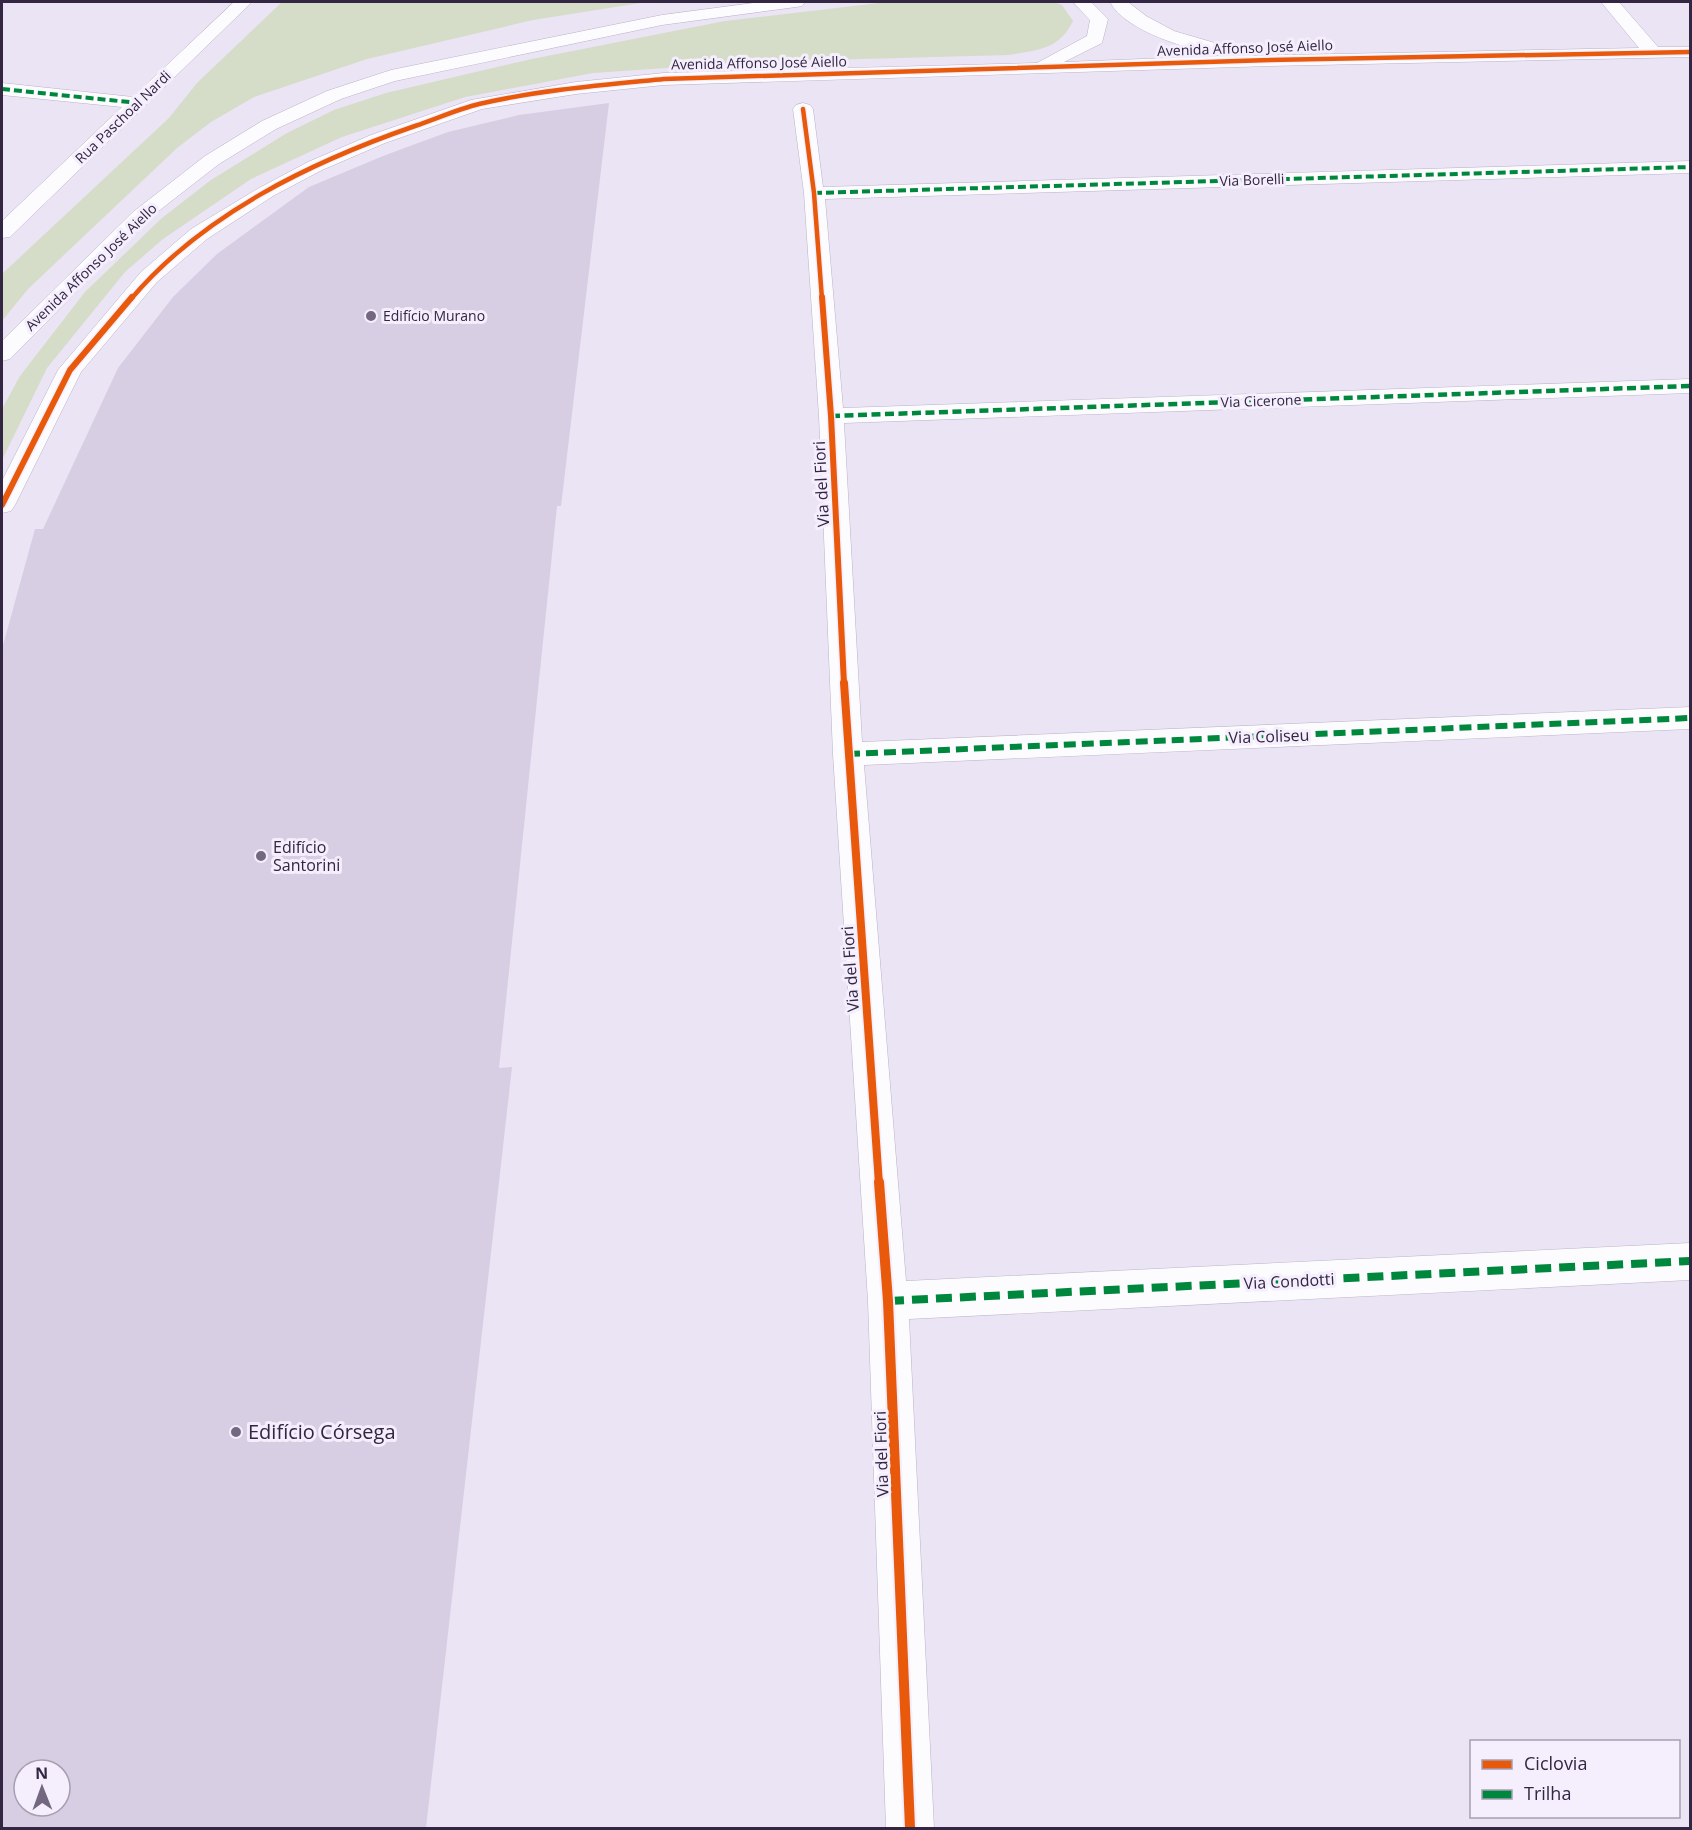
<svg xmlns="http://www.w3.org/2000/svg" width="1692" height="1830" viewBox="0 0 1692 1830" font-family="'Open Sans',sans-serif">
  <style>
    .green { fill: #d5dcc7 }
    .building { fill: #d7cee3; fill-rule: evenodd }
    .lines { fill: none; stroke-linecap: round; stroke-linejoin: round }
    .minor-casing { stroke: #bbb2c7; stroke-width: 1 }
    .minor { fill: #fcfbfd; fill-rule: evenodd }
    .quiet-far3 { stroke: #00873e; stroke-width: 4; stroke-dasharray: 8 4; stroke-linecap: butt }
    .quiet-far2 { stroke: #00873e; stroke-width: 4.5; stroke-dasharray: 9 4.5; stroke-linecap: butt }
    .quiet-far1 { stroke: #00873e; stroke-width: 6; stroke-dasharray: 12 6; stroke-linecap: butt }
    .quiet { stroke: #00873e; stroke-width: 8; stroke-dasharray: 16 8; stroke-linecap: butt }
    .cycleway-far3-casing { stroke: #f4eefd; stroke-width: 7 }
    .cycleway-far2-casing { stroke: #f4eefd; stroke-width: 9 }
    .cycleway-far1-casing { stroke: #f4eefd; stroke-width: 11 }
    .cycleway-casing { stroke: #f4eefd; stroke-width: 14 }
    .cycleway-far3 { stroke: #e8590c; stroke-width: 4.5 }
    .cycleway-far2 { stroke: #e8590c; stroke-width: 6 }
    .cycleway-far1 { stroke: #e8590c; stroke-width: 8 }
    .cycleway { stroke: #e8590c; stroke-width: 10 }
    .poi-dot { fill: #736880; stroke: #f4eefd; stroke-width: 2 }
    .labels { text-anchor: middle; stroke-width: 6; stroke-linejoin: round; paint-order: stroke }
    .far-street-label { font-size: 14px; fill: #332642; stroke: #f4eefd }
    .far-poi-label { font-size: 14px; fill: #332642; stroke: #f4eefd; text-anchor: start }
    .street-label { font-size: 16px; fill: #332642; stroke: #f4eefd }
    .poi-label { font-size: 16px; fill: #332642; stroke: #f4eefd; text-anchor: start }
    .near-poi-label { font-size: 20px; fill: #332642; stroke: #f4eefd; text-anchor: start }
  </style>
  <rect width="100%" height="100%" fill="#eae4f4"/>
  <g class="green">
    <polygon points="282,2 647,2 533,20 367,59 254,97 211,122 177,148 28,289 2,321 2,274 169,118 197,83"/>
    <path d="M888,2H1053L1062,5L1073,21C1059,50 1037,50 1008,55L755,62L593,73L465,97L342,137L251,179L163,239L125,272L47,368L2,460V409L20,376L85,292L162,218L211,180L287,133L334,110L386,93L532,59L725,21Z"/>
  </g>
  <path class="building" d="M609,103L561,506H557L499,1068L512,1067L426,1828H2V649L35,529H43L118,368L173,297L217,254L309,187L383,156L448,132L519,115ZM24,1770H60V1806H24Z"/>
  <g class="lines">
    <defs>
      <g id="minor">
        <polygon points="234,2 252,2 10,237 2,238 2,221 122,107 2,95 2,83 133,97"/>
        <polygon points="761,2 805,2 802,6 796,7 662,25 395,81 341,99 276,129 219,164 147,220 10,359 2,361 2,341 133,212 205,156 262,121 327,91 391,70 662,15"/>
        <path d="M1073,2H1091L1108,19L1102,43L1064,62L1221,56C1189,49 1126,32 1110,2H1128L1146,16L1174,31L1232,48L1235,52L1232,56L1639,48L1601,2H1619L1658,47H1690V57L1270,66L664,85L576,94L482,109L385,143L322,170L273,196L207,239L157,282L81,372L15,505L11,511L2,513V481L58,370L141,272L191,229L259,188L308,162L371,135L471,100L576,82L664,73L1037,63L1087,36L1090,20Z"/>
        <polygon points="803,103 810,105 813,109 823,187 1690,161 1690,173 825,199 843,408 1690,379 1690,393 844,423 862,742 1690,707 1690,729 864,765 906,1281 1690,1243 1690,1280 909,1319 934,1828 886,1828 868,1301 833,754 819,416 804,193 793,109 796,105"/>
      </g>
    </defs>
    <use href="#minor" class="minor-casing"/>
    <use href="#minor" class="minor"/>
    <g class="quiet-far3">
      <polyline points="2,89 138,103"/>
      <polyline points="814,193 1690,167"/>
    </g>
    <polyline class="quiet-far2" points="831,416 1690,386"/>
    <polyline class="quiet-far1" points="848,754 1690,718"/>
    <polyline class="quiet" points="888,1301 1690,1261"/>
    <defs>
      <g id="cycleway-far3">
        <polyline points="803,109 814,193 822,299"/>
        <path d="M131,299C203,214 311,162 415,126C436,119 458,109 479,104C540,90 603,85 664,79L1270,60L1690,52"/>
      </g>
      <g id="cycleway-far2">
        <polyline points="822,297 831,416 844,684"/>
        <polyline points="2,505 70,370 132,297"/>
      </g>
      <polyline id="cycleway-far1" points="844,683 879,1184"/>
      <polyline id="cycleway" points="879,1182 888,1301 910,1828"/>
    </defs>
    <use href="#cycleway-far3" class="cycleway-far3-casing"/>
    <use href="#cycleway-far2" class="cycleway-far2-casing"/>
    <use href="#cycleway-far1" class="cycleway-far1-casing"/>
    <use href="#cycleway" class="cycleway-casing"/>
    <use href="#cycleway-far3" class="cycleway-far3"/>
    <use href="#cycleway-far2" class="cycleway-far2"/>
    <use href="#cycleway-far1" class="cycleway-far1"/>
    <use href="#cycleway" class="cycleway"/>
  </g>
  <g class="poi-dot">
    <circle cx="371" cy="316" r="6"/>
    <circle cx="261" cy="856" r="6"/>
    <circle cx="236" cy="1432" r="6"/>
  </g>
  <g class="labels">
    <g class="far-street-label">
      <text transform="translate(1245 48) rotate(-2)" y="5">Avenida Affonso José Aiello</text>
      <text transform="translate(759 63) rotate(-1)" y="5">Avenida Affonso José Aiello</text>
      <text transform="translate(123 117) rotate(-44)" y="5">Rua Paschoal Nardi</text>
      <text transform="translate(1252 180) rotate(-2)" y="5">Via Borelli</text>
      <text transform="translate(91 267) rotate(-44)" y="5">Avenida Affonso José Aiello</text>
      <text transform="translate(1261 401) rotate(-2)" y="5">Via Cicerone</text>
    </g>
    <g class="far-poi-label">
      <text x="383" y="321">Edifício Murano</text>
    </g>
    <g class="street-label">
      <text transform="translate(821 484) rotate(-93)" y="6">Via del Fiori</text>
      <text transform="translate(1269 736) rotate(-2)" y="6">Via Coliseu</text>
      <text transform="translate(850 969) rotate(-94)" y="6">Via del Fiori</text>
      <text transform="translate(1289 1281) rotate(-3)" y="6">Via Condotti</text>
      <text transform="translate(881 1454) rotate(-92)" y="6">Via del Fiori</text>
    </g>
    <g class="poi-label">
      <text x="273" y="853">Edifício<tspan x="273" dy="18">Santorini</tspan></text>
    </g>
    <g class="near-poi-label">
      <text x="248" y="1439">Edifício Córsega</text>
    </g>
  </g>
  <rect width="1692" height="1830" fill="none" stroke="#332642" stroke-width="6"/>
  <rect x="1470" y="1740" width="210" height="78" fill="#f4eefd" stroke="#a79eb2" stroke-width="1.5"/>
  <rect x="1482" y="1760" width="30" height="9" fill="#e8590c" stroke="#a79eb2" stroke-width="1.5"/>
  <text x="1524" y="1770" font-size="18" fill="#332642">Ciclovia</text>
  <rect x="1482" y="1790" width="30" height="9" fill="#00873e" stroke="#a79eb2" stroke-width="1.5"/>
  <text x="1524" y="1800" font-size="18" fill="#332642">Trilha</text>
  <g transform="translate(42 1788) rotate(359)"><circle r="28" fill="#f4eefd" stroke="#a79eb2" stroke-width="1.5"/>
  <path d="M0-4.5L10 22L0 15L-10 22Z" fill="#736880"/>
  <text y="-9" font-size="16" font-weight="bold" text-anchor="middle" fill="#332642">N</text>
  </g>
</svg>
